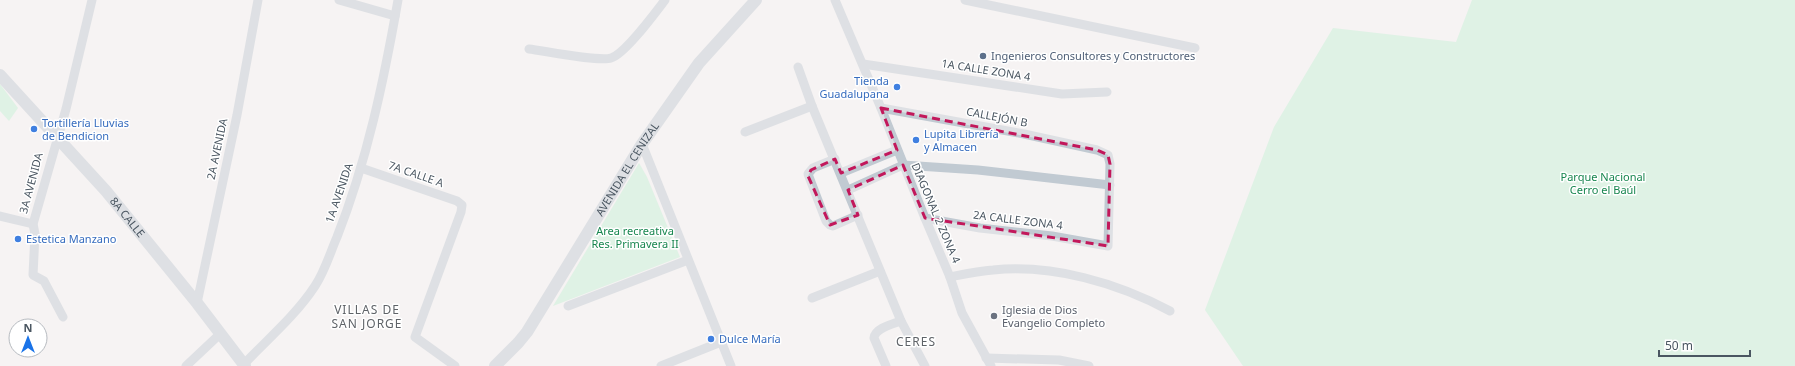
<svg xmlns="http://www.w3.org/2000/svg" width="1795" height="366" viewBox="0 0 1795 366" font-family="'Noto Sans',sans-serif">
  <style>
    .green { fill: #c3f1d5 }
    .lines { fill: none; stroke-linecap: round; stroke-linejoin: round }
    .minor { stroke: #c1cad2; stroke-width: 9 }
    .tertiary { stroke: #c1cad2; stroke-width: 12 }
    .marked { fill: none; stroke: #c2185b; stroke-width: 3; stroke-dasharray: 8 5; stroke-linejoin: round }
    .service-dot { fill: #5c6f8a; stroke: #fff; stroke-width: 1.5 }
    .shop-dot { fill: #3f7fe0; stroke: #fff; stroke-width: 1.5 }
    .worship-dot { fill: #6b7280; stroke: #fff; stroke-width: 1.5 }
    .labels { text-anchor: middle; stroke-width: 3; stroke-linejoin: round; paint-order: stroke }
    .service-label { font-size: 11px; fill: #4e5e75; stroke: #fff; text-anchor: start }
    .street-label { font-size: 11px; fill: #4a5661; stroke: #fff }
    .shop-label { font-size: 11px; fill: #366cbe; stroke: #fff; text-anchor: start }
    .park-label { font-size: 11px; fill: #17864f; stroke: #fff }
    .worship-label { font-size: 11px; fill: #5b616d; stroke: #fff; text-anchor: start }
    .neighbourhood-label { font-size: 12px; letter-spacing: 1px; fill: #5f6368; stroke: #fff }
  </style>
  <rect width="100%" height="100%" fill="#f5f3f3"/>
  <g class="green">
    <polygon points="1472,0 1795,0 1795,366 1243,366 1205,310 1274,127 1333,28 1456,42"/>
    <polygon points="0,84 18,108 9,121 0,111"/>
    <polygon points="639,163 647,177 680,257 553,306"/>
  </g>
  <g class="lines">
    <g class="minor">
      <polyline points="339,0 395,16"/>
      <polyline points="835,0 881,108 925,218 950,277 962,313 991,366"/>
      <polyline points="965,0 1195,48"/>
      <path d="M529,49C545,51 599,62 611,58C625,54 655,13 665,0"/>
      <polyline points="863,64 1062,94 1107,92"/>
      <polyline points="798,67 812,106 901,321 925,366"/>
      <polyline points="881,108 1024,134 1097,150 1108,155 1110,164 1108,246 1052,236 980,228 925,218"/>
      <polyline points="745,132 812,106"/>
      <polyline points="642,144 731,366"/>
      <polyline points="835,159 813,168 808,174 826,221 830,225 833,226 858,215"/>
      <polyline points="361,168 457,201 462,205 461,212 415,337 455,366"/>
      <polyline points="841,173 897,150"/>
      <polyline points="848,190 903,165 978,170 1110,185"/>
      <polyline points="0,216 33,224"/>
      <path d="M950,277C965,274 979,271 993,270C1053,264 1118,283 1170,311"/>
      <polyline points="812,298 880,271"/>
      <polyline points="197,303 237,115 258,0"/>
      <polyline points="568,306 688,260"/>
      <polyline points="63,317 44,281 33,275 35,234 33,224 66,109 92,0"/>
      <polyline points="986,358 1059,360 1089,366"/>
      <path d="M244,364C268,339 296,315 315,286C325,271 330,253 337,237C367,161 384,80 398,0"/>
      <polyline points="186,366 220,334"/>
      <polyline points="661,366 721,342"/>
      <path d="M886,366L874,338C875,328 893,324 901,321"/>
    </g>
    <g class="tertiary">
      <path id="s1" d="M0,75L106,191L197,303L245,366"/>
      <path id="s2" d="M495,366L518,343L527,332L642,144L699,63L756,0"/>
    </g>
  </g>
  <path d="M0 0H1795V366H0ZM881,108L1097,150L1108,155L1110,164L1108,246L925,218L903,165L848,190L858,215L830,225L808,176L811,170L835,159L841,173L897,150Z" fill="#f5f3f3" fill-opacity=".55" fill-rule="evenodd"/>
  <path class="marked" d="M881,108L1097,150L1108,155L1110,164L1108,246L925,218L903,165L848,190L858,215L830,225L808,176L811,170L835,159L841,173L897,150Z"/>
  <circle class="service-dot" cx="983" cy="56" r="4"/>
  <g class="shop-dot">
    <circle cx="897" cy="87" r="4"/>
    <circle cx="34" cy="129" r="4"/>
    <circle cx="916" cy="140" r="4"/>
    <circle cx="18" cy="239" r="4"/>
    <circle cx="711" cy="339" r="4"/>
  </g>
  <circle class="worship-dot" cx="994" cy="316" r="4"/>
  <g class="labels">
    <g class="service-label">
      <text x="991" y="60">Ingenieros Consultores y Constructores</text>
    </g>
    <g class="street-label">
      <text transform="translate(986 70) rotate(9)" y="4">1A CALLE ZONA 4</text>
      <text transform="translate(997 117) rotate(11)" y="4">CALLEJÓN B</text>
      <text transform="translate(217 149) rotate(-78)" y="4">2A AVENIDA</text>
      <text dy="4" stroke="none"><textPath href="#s2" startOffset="238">AVENIDA EL CENIZAL</textPath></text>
      <text transform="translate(416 174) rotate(19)" y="4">7A CALLE A</text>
      <text transform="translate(31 183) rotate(-75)" y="4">3A AVENIDA</text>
      <text transform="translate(339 193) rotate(-71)" y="4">1A AVENIDA</text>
      <text transform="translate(936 213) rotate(67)" y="4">DIAGONAL 2 ZONA 4</text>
      <text dy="4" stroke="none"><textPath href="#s1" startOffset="191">8A CALLE</textPath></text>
      <text transform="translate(1018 220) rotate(7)" y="4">2A CALLE ZONA 4</text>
    </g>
    <g class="shop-label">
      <text x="889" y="85" text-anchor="end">Tienda<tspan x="889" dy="13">Guadalupana</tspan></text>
      <text x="42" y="127">Tortillería Lluvias<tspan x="42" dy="13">de Bendicion</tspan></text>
      <text x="924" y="138">Lupita Librería<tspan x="924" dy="13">y Almacen</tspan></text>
      <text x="26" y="243">Estetica Manzano</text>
      <text x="719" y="343">Dulce María</text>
    </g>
    <g class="park-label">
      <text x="1603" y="181">Parque Nacional<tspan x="1603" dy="13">Cerro el Baúl</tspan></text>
      <text x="635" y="235">Area recreativa<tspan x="635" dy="13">Res. Primavera II</tspan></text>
    </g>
    <g class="worship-label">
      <text x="1002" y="314">Iglesia de Dios<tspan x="1002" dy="13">Evangelio Completo</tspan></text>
    </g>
    <g class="neighbourhood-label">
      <text x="367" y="314">VILLAS DE<tspan x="367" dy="14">SAN JORGE</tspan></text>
      <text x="916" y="346">CERES</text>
    </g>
  </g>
  <g transform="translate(28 338)"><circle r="19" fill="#ffffff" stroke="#b7bbc0"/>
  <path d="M0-3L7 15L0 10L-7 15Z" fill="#1a73e8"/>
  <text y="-6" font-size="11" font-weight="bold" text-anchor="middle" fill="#4a5661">N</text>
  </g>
  <path d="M1659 350v6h91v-6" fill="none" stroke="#4a5661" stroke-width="2"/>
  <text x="1665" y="350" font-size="12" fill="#4a5661" stroke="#ffffff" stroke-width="3" paint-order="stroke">50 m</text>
</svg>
